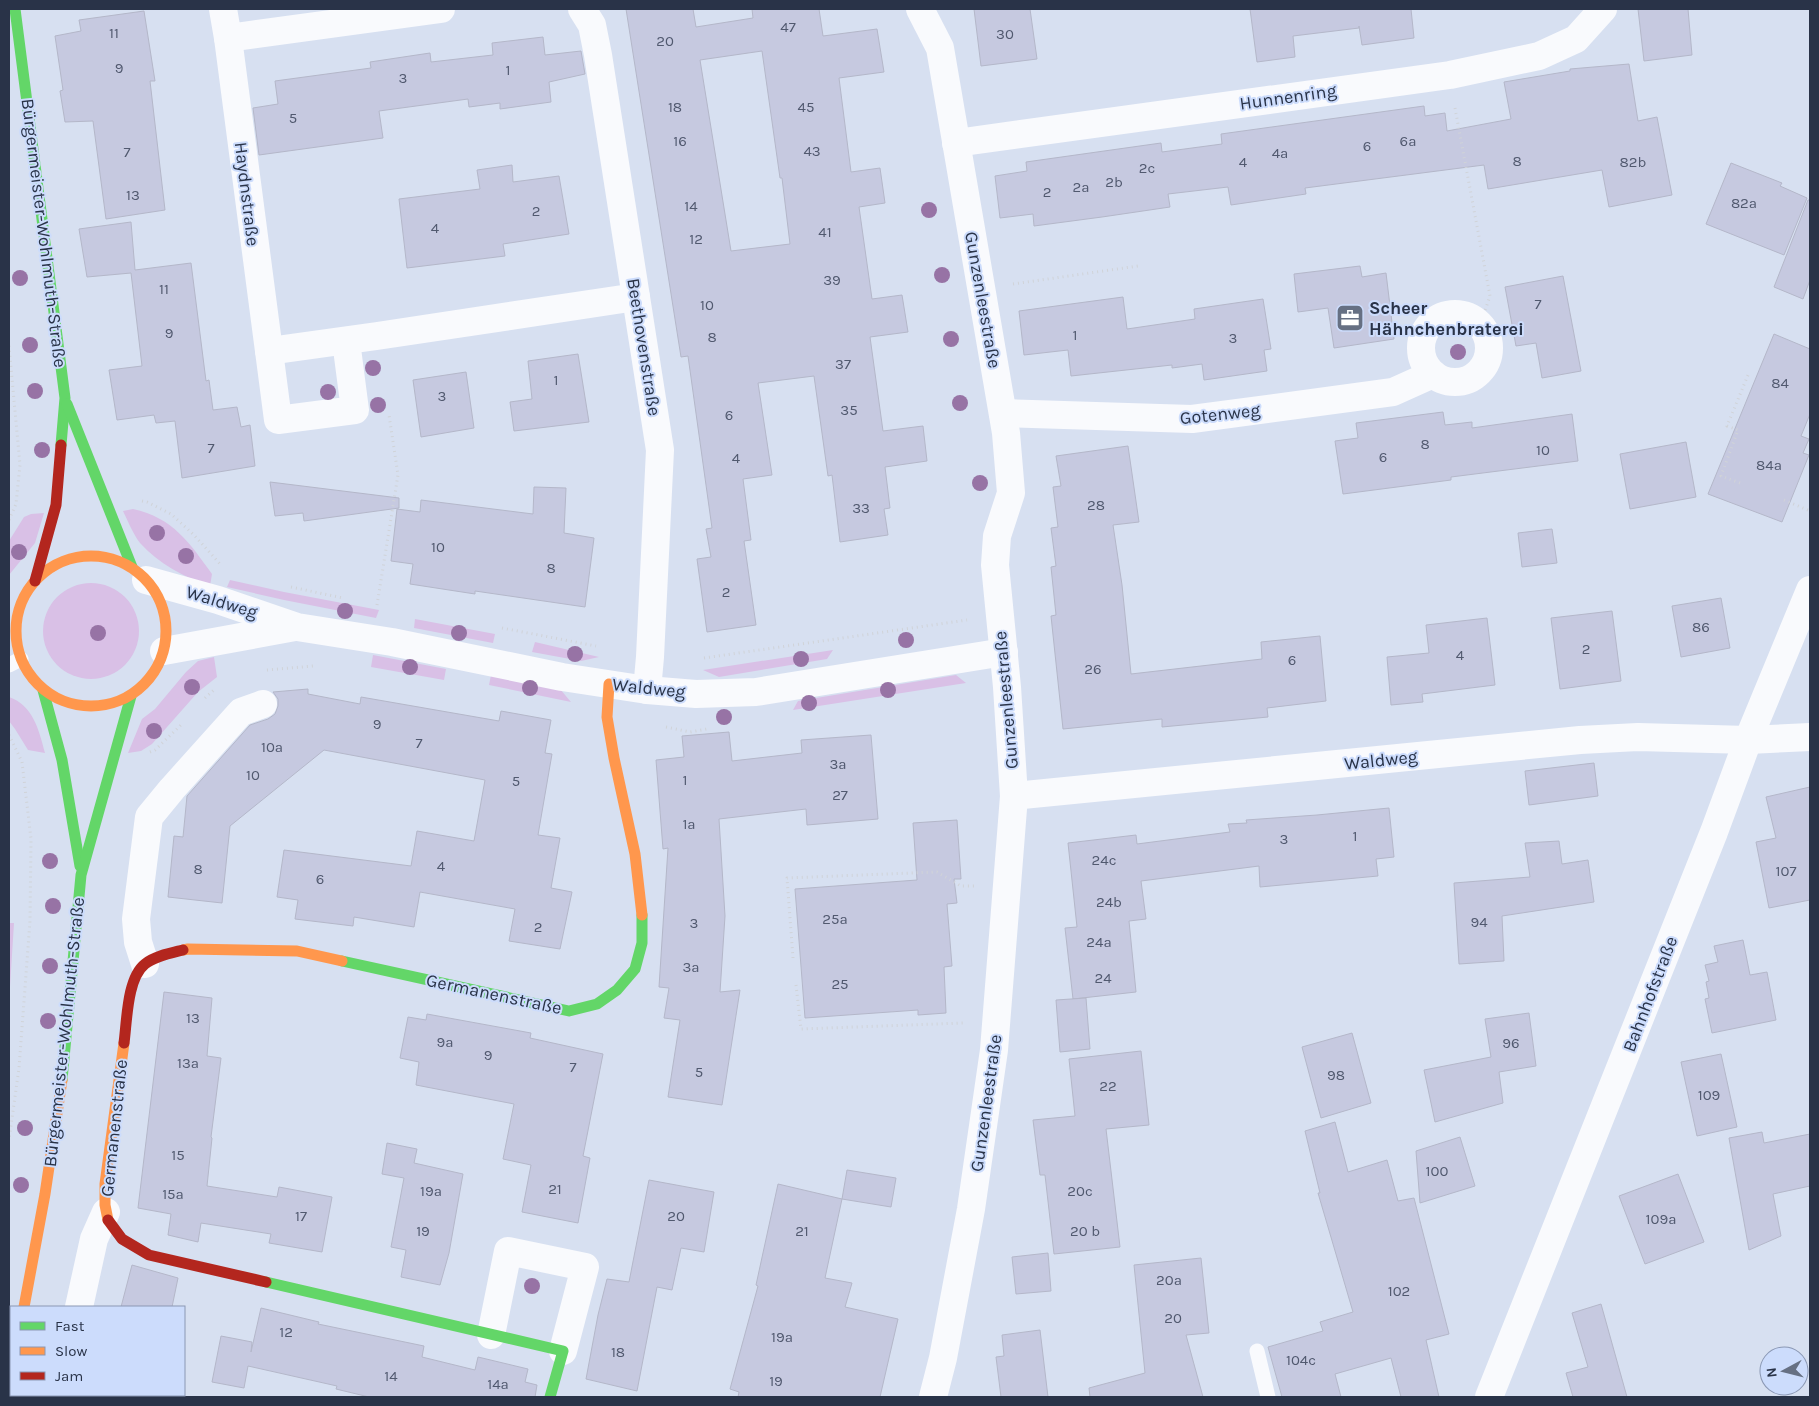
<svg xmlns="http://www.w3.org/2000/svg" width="1819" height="1406" viewBox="0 0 1819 1406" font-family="Karla,sans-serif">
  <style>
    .green { fill: #d9c0e6 }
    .building { fill: #c6c9e0; stroke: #b4b7c9; fill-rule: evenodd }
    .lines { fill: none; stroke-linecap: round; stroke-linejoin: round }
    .path { stroke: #d0d3d8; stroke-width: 3; stroke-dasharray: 1 4; stroke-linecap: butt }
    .lane { stroke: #f9fafd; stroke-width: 15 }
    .street { stroke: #f9fafd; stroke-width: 28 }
    .fast { stroke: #63d668; stroke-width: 11 }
    .slow { stroke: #ff974d; stroke-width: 11 }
    .jam { stroke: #b3261e; stroke-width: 11 }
    .tree { fill: #9773a5 }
    .labels { text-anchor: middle; stroke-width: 4; stroke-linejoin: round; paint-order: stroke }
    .number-label { font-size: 15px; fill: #51596f }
    .street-label { font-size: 18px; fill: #293348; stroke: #ccdcfc }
    .poi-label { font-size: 18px; font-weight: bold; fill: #293348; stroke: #ccdcfc; text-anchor: start }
  </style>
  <rect width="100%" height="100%" fill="#d7e0f1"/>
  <g class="green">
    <path d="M133,509C173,518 189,542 212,574L210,586C184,577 159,564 140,543C133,534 128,521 123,511Z"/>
    <polygon points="44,513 35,543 9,575 9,541 24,517 31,514"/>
    <polygon points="230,580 284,592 379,610 376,618 284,600 227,587"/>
    <circle cx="91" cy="631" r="48"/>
    <polygon points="415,619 495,634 493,643 414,628"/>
    <polygon points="535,642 599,657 581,661 532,652"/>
    <polygon points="833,650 827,659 719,677 703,670"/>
    <polygon points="373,655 446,669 444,680 371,667"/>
    <polygon points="214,657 217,677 198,692 152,744 141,751 128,753 142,719 155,709 186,672 198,661"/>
    <polygon points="491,675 560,689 571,702 489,685"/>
    <polygon points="956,675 966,683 793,710 798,701"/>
    <path d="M9,697C33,705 39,730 45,753L28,750L15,729L9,721Z"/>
    <polygon points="9,923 14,923 9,1003"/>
  </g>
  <g class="building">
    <path d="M626,9H693L696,27L753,18L752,9H819L823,36L877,29L884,72L839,78L851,172L880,168L885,203L859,207L872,299L902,295L908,332L870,337L883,431L923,426L927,461L885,467L890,508L884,509L888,535L840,542L832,475L828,476L814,376L758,383L772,475L743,479L751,540L744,541L756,625L707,632L697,559L711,557L706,529L712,528L688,356L681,357ZM762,51L780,178H782L790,244L731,251L700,60Z"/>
    <polygon points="974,9 1030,9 1037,59 981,66"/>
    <polygon points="1250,9 1411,9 1414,38 1362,45 1359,26 1359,28 1293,36 1295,57 1257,62"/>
    <polygon points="1638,9 1688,9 1692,55 1644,61"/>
    <polygon points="144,11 155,81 150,81 165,210 106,219 93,121 65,122 60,91 63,90 55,36 81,31 79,20"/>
    <polygon points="543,37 545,55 581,51 585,74 549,82 551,102 500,109 500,103 469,107 468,99 379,111 383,138 259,155 253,108 278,104 275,81 371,68 370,62 430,53 431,62 493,55 492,43"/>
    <polygon points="1629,64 1638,121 1657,117 1672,195 1609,207 1602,170 1488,189 1484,165 1305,188 1306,194 1231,205 1228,187 1168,194 1170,207 1102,217 1034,226 1033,214 1000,218 995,176 1027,171 1026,162 1161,143 1162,152 1222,144 1221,134 1424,106 1425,116 1445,113 1447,131 1511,119 1504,82 1570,71 1570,69"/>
    <polygon points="1731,163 1782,183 1780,186 1807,198 1784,255 1706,224"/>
    <polygon points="512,165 513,182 559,176 569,234 503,244 505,256 407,268 399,199 480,189 477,170"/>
    <polygon points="1808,200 1810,200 1810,280 1803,299 1774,287"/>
    <polygon points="131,222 135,270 191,263 206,381 209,380 213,410 237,407 241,427 250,425 255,466 182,478 175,421 156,423 154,415 117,420 109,370 142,366 131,273 87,277 79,229"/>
    <polygon points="1360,266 1362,277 1386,273 1394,339 1334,348 1328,308 1298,312 1294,274"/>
    <polygon points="1563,276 1581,371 1542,378 1536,343 1516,346 1505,287"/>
    <polygon points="1123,297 1127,329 1195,319 1194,309 1263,299 1271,349 1264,350 1267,371 1204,380 1202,364 1172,368 1172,365 1071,376 1068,350 1024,355 1019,311"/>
    <polygon points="1774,334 1810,349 1810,414 1801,436 1809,439 1803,453 1809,455 1782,522 1708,494"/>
    <polygon points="578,354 589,422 514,431 510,402 532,399 528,361"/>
    <polygon points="466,372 474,428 421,437 413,380"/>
    <polygon points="1443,412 1445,425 1472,422 1472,428 1572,414 1578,461 1451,477 1451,480 1343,494 1335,441 1358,438 1356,423"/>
    <polygon points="1686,442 1696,497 1630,509 1620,454"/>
    <polygon points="1128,446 1139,522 1113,525 1122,585 1131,674 1262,659 1261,642 1320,636 1326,701 1267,708 1268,717 1162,727 1162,719 1063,729 1051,616 1056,615 1051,567 1056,566 1051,528 1058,527 1053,487 1061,486 1056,456"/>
    <polygon points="270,482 399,498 399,508 304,521 303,513 275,516"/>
    <polygon points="534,487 566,488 564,533 594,538 585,607 475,591 475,594 410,584 413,564 391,561 397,509 420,512 421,500 533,514"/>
    <polygon points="1552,529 1557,563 1522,567 1518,533"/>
    <polygon points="1721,598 1730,648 1681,657 1672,606"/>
    <polygon points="1612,611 1621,681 1560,689 1551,618"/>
    <polygon points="1487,618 1495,685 1422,694 1423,702 1391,705 1387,657 1429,653 1426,625"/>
    <polygon points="308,689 308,694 360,704 361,697 499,721 501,711 551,720 545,753 552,754 538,835 560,838 551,888 572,892 560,949 509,941 515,909 420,892 414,927 354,917 353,926 295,919 298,900 277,897 284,850 411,866 417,831 474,841 485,780 324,750 230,826 222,903 168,897 174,836 183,837 187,796 250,725 268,719 275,714 278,706 278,699 273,692"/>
    <polygon points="729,732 732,761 802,753 801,740 871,735 878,819 807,825 806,809 719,819 725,916 720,992 740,990 722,1105 668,1097 680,1020 664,1018 669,988 659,987 668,848 663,849 656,760 684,757 682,736"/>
    <polygon points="1594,763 1598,796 1529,805 1525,771"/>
    <polygon points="1810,787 1810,900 1769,908 1756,842 1776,838 1766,797"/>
    <polygon points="1389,808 1394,857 1376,859 1378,876 1260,887 1259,866 1141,881 1146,919 1129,921 1136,992 1073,999 1065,928 1077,927 1068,843 1136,835 1137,844 1230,832 1228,824 1247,823 1246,820 1317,815"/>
    <polygon points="957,820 961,879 954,879 957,903 947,904 952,966 944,967 946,1013 918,1015 918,1010 805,1018 795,889 917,880 913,823"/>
    <polygon points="1559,841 1562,864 1588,860 1594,902 1502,916 1504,961 1459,964 1454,883 1530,877 1525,843"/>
    <polygon points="1743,940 1750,975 1767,972 1776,1020 1712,1033 1705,999 1709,998 1706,982 1709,981 1705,965 1718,962 1714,946"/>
    <polygon points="164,992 212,998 207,1056 221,1058 211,1137 212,1138 207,1186 277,1197 279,1187 332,1197 322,1252 269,1243 271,1234 201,1223 198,1242 168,1235 171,1214 138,1208"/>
    <polygon points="1086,998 1090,1049 1060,1052 1056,1000"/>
    <polygon points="1529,1013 1536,1066 1499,1072 1503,1103 1435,1122 1424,1070 1491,1057 1485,1019"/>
    <polygon points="427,1014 531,1033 530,1038 603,1054 583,1156 590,1158 578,1223 522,1212 531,1165 503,1159 514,1104 416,1085 419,1062 400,1058 408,1017 426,1020"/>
    <polygon points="1352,1033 1371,1103 1321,1118 1302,1047"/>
    <polygon points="1141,1051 1149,1125 1106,1129 1120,1247 1054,1254 1045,1175 1040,1175 1033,1120 1075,1116 1069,1059"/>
    <polygon points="1721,1054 1737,1127 1697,1136 1681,1062"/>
    <polygon points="1335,1122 1348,1172 1387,1160 1398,1201 1414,1198 1449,1334 1426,1340 1439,1397 1401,1397 1391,1358 1335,1374 1341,1397 1282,1397 1268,1347 1323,1331 1320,1322 1353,1312 1318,1193 1320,1193 1305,1131"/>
    <polygon points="1762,1132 1764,1143 1810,1134 1810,1186 1773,1194 1781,1236 1749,1250 1729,1138"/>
    <polygon points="1460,1137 1475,1186 1420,1203 1416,1151"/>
    <polygon points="387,1143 417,1149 414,1163 463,1174 449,1253 440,1285 401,1277 406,1250 391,1247 404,1178 382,1174"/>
    <polygon points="847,1170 896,1178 891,1207 842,1199"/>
    <polygon points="1678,1174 1704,1242 1645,1264 1619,1196"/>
    <polygon points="649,1180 714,1192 704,1252 681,1248 672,1290 657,1287 637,1391 586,1379 598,1315 607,1279 629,1282"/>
    <polygon points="778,1184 842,1199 825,1278 852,1283 845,1307 898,1319 880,1397 738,1397 739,1392 730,1389 758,1286 756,1285"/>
    <polygon points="1048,1253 1051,1291 1016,1294 1012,1257"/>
    <polygon points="1201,1258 1209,1333 1186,1335 1203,1397 1090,1397 1089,1388 1145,1373 1134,1265"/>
    <polygon points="132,1265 178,1278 172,1307 121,1307"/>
    <polygon points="1601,1304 1627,1397 1573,1397 1566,1373 1588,1367 1572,1313"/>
    <polygon points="261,1308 319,1322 318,1324 424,1346 422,1357 475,1370 478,1357 528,1369 525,1382 537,1385 535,1397 369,1397 336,1389 337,1386 248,1366 244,1388 212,1382 221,1336 252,1342 251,1352"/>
    <polygon points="1040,1330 1048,1397 1001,1397 996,1357 1004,1356 1002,1335"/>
  </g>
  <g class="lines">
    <g class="path">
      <polyline points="1455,108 1490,296 1480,325"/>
      <polyline points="1013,284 1138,266"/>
      <polyline points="9,346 20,465 16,504 9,520"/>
      <polyline points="1740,483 1721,476 1738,430 1727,426 1748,375"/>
      <polyline points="1784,500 1810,511"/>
      <polyline points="142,501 147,502 171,514 194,535 221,565"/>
      <polyline points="291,587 343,598"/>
      <polyline points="377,605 398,475 389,415"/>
      <polyline points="502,628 596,646"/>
      <polyline points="704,658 967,620"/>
      <polyline points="267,670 313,666"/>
      <polyline points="205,698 215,689"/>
      <polyline points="666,727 690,732 707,729"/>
      <polyline points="9,735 22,762 31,839 30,921 19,1068 9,1140"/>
      <polyline points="150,752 155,750 183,723"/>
      <polyline points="793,958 787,878 937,872 961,886 974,886"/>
      <polyline points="796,985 801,1029 963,1023"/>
    </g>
    <g class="lane">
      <polyline points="9,665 21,659"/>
      <polyline points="1257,1351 1268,1397"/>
    </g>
    <g class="street">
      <polyline points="223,9 228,38 441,9"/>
      <polyline points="582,9 592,25 598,55 660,450 650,657 647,690"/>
      <polyline points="920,9 940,48 1006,433 1011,493 997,536 995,565 1007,687 1014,796 994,1050 971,1209 943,1358 933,1397"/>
      <polyline points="228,38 269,351 377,336 636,297"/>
      <polyline points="956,143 1450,75 1539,56 1576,39 1603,9"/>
      <circle cx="1455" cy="348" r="34"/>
      <polyline points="269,351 278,420 355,410 346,341"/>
      <polyline points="1003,413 1192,419 1393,392 1433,374"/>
      <polyline points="146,580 218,600 297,627 392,642 562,677 647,690 696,694 756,692 1004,652"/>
      <polyline points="164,651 295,627"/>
      <polyline points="1014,796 1580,740 1638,737 1748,740 1810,737"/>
      <polyline points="145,964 138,942 136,919 149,817 172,789 241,712 263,704"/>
      <polyline points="79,1307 94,1239 106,1212"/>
      <polyline points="491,1335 508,1251 585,1267 563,1351"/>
      <polyline points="59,1397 60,1395"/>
      <polyline points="1489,1397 1714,832 1748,740 1810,590"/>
    </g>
    <g class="fast">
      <polyline points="15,9 65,398 61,445"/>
      <polyline points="67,404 132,567"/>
      <polyline points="43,690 62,760 80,866"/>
      <polyline points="342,961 569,1011 597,1004 617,990 635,969 642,943 642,915"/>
      <polyline points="62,1080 81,875 131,696"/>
      <polyline points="266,1282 563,1351 550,1397"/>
      <polyline points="9,1384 11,1372"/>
    </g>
    <g class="slow">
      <circle cx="91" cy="631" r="75"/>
      <polyline points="609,684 607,717 614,758 635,854 642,915"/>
      <polyline points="183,950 188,949 297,951 342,961"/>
      <polyline points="108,1220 105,1205 105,1184 124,1043"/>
      <polyline points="24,1307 45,1194 62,1080"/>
    </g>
    <g class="jam">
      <polyline points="35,581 56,505 61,445"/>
      <path d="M124,1043C127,1021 127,978 145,964C155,956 171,953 183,950"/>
      <polyline points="108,1220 122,1239 149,1255 266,1282"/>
    </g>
  </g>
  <g class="tree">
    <circle cx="929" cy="210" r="8"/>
    <circle cx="942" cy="275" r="8"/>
    <circle cx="20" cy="278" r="8"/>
    <circle cx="951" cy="339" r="8"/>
    <circle cx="30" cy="345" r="8"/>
    <circle cx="1458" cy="352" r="8"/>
    <circle cx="373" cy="368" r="8"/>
    <circle cx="35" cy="391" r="8"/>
    <circle cx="328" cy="392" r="8"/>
    <circle cx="960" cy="403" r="8"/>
    <circle cx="378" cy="405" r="8"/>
    <circle cx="42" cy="450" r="8"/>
    <circle cx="980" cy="483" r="8"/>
    <circle cx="157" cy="533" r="8"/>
    <circle cx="19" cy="552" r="8"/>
    <circle cx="186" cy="556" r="8"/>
    <circle cx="345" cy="611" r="8"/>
    <circle cx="98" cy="633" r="8"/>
    <circle cx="459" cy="633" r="8"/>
    <circle cx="906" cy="640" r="8"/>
    <circle cx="575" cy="654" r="8"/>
    <circle cx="801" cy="659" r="8"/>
    <circle cx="410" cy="667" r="8"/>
    <circle cx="192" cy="687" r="8"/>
    <circle cx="530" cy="688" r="8"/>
    <circle cx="888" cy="690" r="8"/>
    <circle cx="809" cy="703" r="8"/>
    <circle cx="724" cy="717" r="8"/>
    <circle cx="154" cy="731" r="8"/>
    <circle cx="50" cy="861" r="8"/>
    <circle cx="53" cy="906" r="8"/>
    <circle cx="50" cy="966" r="8"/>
    <circle cx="48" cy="1021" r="8"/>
    <circle cx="25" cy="1128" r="8"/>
    <circle cx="21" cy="1185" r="8"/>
    <circle cx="532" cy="1286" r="8"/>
  </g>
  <defs>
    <symbol id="office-square" viewBox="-11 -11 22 22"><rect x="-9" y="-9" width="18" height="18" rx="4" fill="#667083" stroke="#ccdcfc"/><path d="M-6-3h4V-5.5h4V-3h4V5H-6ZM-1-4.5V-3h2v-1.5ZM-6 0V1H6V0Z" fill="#fff"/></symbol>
  </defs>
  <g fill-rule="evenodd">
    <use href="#office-square" x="1334" y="302" width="32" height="32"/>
  </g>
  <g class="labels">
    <g class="number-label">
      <text x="788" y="32">47</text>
      <text x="114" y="38">11</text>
      <text x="1005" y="39">30</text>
      <text x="665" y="46">20</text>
      <text x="119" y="73">9</text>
      <text x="508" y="75">1</text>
      <text x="403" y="83">3</text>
      <text x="675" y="112">18</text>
      <text x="806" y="112">45</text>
      <text x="293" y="123">5</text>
      <text x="680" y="146">16</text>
      <text x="1408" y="146">6a</text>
      <text x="1367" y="151">6</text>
      <text x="812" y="156">43</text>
      <text x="127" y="157">7</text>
      <text x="1280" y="158">4a</text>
      <text x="1517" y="166">8</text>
      <text x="1243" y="167">4</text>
      <text x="1633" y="167">82b</text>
      <text x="1147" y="173">2c</text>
      <text x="1114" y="187">2b</text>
      <text x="1081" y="192">2a</text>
      <text x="1047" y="197">2</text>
      <text x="133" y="200">13</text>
      <text x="1744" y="208">82a</text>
      <text x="691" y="211">14</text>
      <text x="536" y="216">2</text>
      <text x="435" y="233">4</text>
      <text x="825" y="237">41</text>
      <text x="696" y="244">12</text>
      <text x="832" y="285">39</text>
      <text x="164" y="294">11</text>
      <text x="1538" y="309">7</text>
      <text x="707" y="310">10</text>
      <text x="169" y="338">9</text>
      <text x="1075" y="340">1</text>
      <text x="712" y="342">8</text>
      <text x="1233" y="343">3</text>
      <text x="843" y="369">37</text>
      <text x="556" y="385">1</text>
      <text x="1780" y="388">84</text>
      <text x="442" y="401">3</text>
      <text x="849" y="415">35</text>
      <text x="729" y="420">6</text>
      <text x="1425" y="449">8</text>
      <text x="211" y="453">7</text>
      <text x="1543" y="455">10</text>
      <text x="1383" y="462">6</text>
      <text x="736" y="463">4</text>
      <text x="1769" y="470">84a</text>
      <text x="1096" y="510">28</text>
      <text x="861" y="513">33</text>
      <text x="438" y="552">10</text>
      <text x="551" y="573">8</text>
      <text x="726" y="597">2</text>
      <text x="1701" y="632">86</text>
      <text x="1586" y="654">2</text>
      <text x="1460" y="660">4</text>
      <text x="1292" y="665">6</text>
      <text x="1093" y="674">26</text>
      <text x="377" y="729">9</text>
      <text x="419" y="748">7</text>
      <text x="272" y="752">10a</text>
      <text x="838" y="769">3a</text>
      <text x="253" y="780">10</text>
      <text x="685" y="785">1</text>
      <text x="516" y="786">5</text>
      <text x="840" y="800">27</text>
      <text x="689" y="829">1a</text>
      <text x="1355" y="841">1</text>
      <text x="1284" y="844">3</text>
      <text x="1104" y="865">24c</text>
      <text x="441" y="871">4</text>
      <text x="198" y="874">8</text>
      <text x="1786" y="876">107</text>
      <text x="320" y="884">6</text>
      <text x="1109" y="907">24b</text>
      <text x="835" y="924">25a</text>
      <text x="1479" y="927">94</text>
      <text x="694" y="928">3</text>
      <text x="538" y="932">2</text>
      <text x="1099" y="947">24a</text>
      <text x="691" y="972">3a</text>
      <text x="1103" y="983">24</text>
      <text x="840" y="989">25</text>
      <text x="193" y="1023">13</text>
      <text x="445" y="1047">9a</text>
      <text x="1511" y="1048">96</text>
      <text x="488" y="1060">9</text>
      <text x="188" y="1068">13a</text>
      <text x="573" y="1072">7</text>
      <text x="699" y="1077">5</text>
      <text x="1336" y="1080">98</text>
      <text x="1108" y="1091">22</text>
      <text x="1709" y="1100">109</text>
      <text x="178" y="1160">15</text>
      <text x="1437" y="1176">100</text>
      <text x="555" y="1194">21</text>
      <text x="431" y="1196">19a</text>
      <text x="1080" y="1196">20c</text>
      <text x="173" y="1199">15a</text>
      <text x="301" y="1221">17</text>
      <text x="676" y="1221">20</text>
      <text x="1661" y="1224">109a</text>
      <text x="423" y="1236">19</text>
      <text x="802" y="1236">21</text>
      <text x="1085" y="1236">20 b</text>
      <text x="1169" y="1285">20a</text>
      <text x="1399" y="1296">102</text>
      <text x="1173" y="1323">20</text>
      <text x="286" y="1337">12</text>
      <text x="782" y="1342">19a</text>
      <text x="618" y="1357">18</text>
      <text x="1301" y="1365">104c</text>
      <text x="391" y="1381">14</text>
      <text x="776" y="1386">19</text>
      <text x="498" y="1389">14a</text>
    </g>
    <g class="street-label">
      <text transform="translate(1288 97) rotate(-8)" y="6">Hunnenring</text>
      <text transform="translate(247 194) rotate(83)" y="6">Haydnstraße</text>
      <text transform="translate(44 233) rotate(83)" y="6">Bürgermeister-Wohlmuth-Straße</text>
      <text transform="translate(983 300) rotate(80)" y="6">Gunzenleestraße</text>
      <text transform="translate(644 347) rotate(81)" y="6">Beethovenstraße</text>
      <text transform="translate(1220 414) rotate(-6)" y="6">Gotenweg</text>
      <text transform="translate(222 602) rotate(17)" y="6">Waldweg</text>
      <text transform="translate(649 688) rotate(6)" y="6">Waldweg</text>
      <text transform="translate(1006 700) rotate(-95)" y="6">Gunzenleestraße</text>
      <text transform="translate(1381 760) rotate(-6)" y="6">Waldweg</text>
      <text transform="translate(494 994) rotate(12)" y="6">Germanenstraße</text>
      <text transform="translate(1650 994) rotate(-69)" y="6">Bahnhofstraße</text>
      <text transform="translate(64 1032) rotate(-84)" y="6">Bürgermeister-Wohlmuth-Straße</text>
      <text transform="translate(986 1103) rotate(-82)" y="6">Gunzenleestraße</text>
      <text transform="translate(114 1128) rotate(-84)" y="6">Germanenstraße</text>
    </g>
    <g class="poi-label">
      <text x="1369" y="314">Scheer<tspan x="1369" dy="21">Hähnchenbraterei</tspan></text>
    </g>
  </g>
  <rect width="1819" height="1406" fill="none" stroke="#293348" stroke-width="20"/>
  <rect x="10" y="1306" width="175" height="90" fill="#ccdcfc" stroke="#8b98b4"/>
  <rect x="20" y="1322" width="25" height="8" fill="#63d668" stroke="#8b98b4"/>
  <text x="55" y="1331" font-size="15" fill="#293348">Fast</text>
  <rect x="20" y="1347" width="25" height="8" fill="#ff974d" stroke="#8b98b4"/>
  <text x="55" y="1356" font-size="15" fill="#293348">Slow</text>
  <rect x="20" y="1372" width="25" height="8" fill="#b3261e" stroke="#8b98b4"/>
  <text x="55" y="1381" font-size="15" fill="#293348">Jam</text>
  <g transform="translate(1784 1371) rotate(263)"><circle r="24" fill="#ccdcfc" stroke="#8b98b4"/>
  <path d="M0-4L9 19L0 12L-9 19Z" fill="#667083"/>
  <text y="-8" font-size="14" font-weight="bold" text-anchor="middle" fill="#293348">N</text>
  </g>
</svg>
